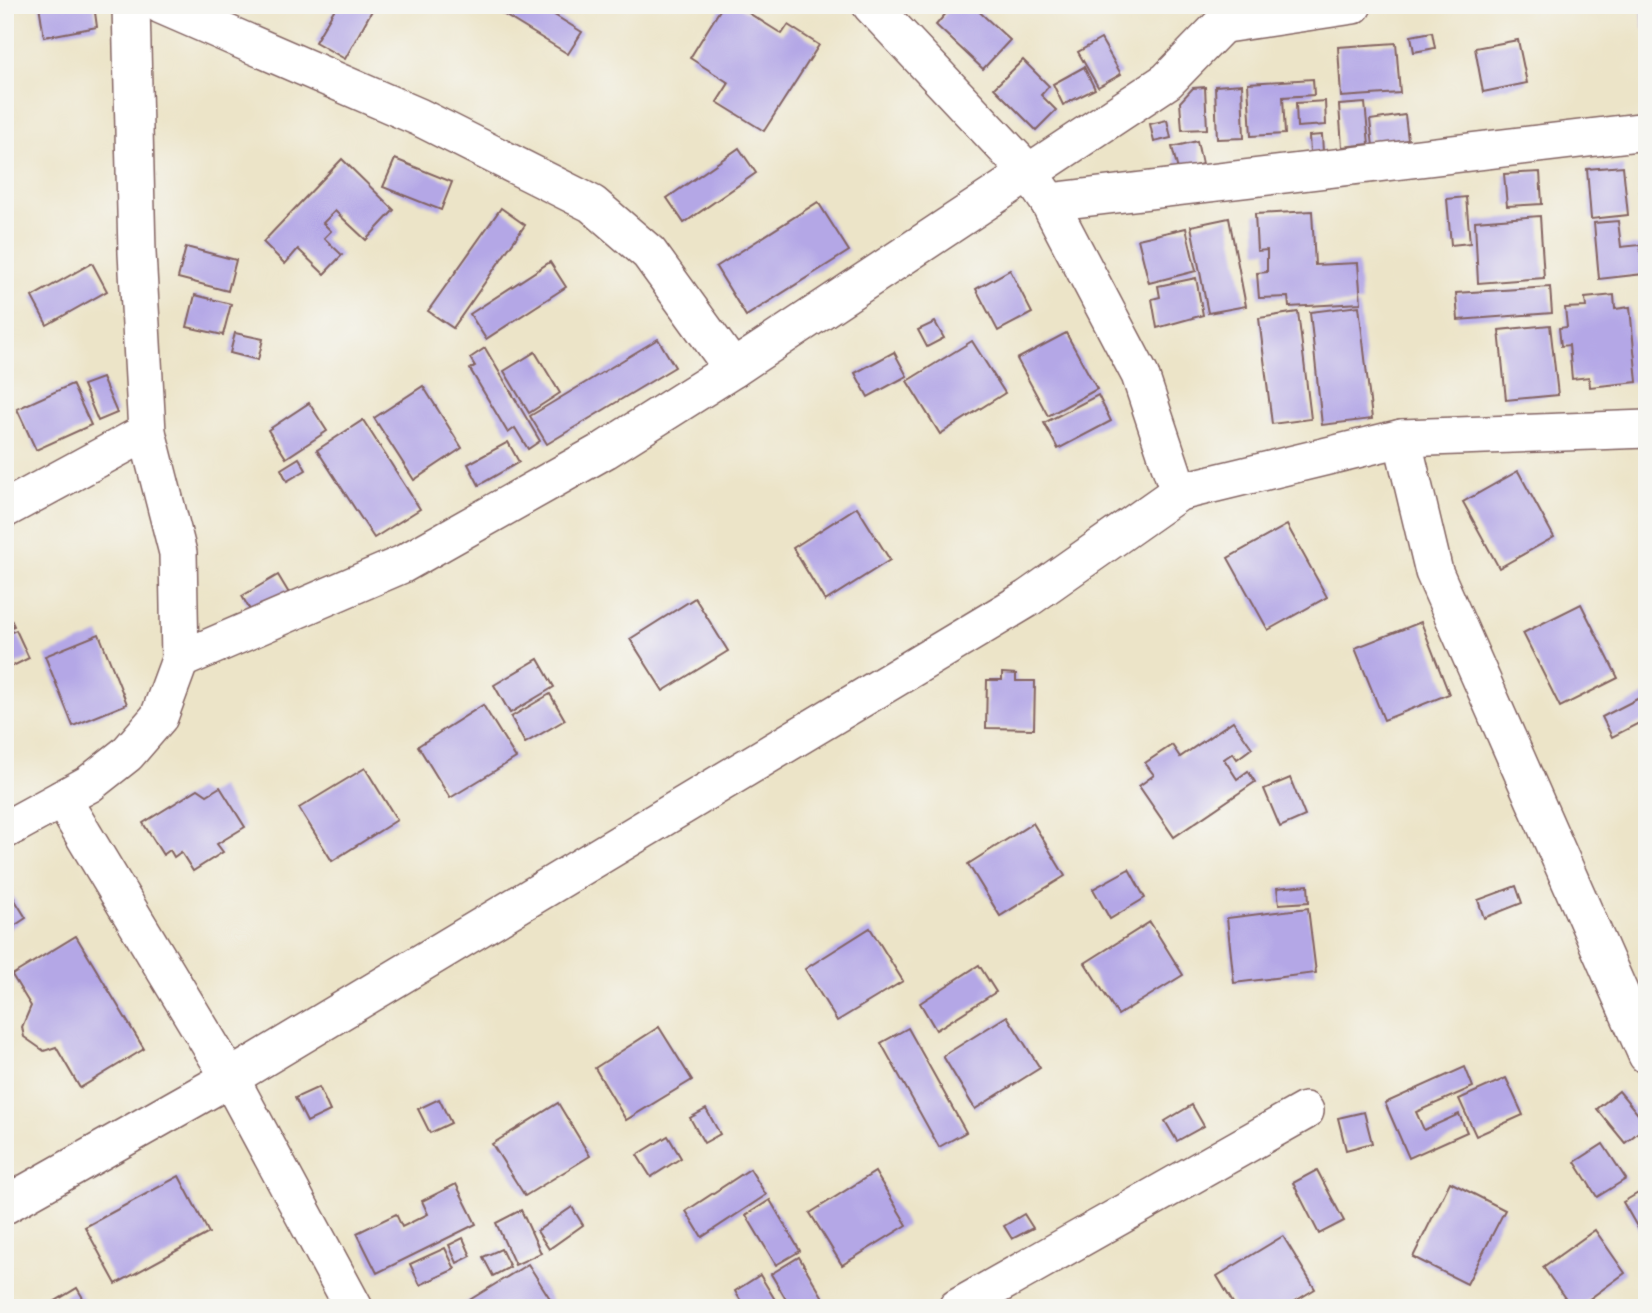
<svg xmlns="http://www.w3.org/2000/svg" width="1652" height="1313" viewBox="0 0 1652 1313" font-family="Delius,sans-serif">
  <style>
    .building { fill: #b4a7e6 }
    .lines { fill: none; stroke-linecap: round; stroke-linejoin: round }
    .street-casing { stroke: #836462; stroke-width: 40 }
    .street { stroke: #fff; stroke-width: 37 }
  </style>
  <rect width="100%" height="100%" fill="#f6f6f2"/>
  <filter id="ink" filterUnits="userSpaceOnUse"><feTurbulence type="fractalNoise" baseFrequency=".0143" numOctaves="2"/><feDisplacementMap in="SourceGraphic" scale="14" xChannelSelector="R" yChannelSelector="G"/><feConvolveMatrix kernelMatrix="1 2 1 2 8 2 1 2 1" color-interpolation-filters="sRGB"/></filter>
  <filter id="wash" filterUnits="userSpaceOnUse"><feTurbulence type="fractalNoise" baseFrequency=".00686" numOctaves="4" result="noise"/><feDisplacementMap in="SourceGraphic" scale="28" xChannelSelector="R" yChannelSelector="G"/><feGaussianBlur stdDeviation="1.57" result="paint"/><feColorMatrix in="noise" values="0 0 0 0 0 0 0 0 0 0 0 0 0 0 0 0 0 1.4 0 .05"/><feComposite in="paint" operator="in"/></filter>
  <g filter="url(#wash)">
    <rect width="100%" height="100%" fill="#ece4c8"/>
    <g id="blocks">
      <g class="building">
        <polygon points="39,5 94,5 97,27 44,37"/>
        <polygon points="337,5 375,5 345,59 315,42"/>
        <polygon points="488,5 538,5 582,32 568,54"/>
        <polygon points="723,5 736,5 782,34 788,25 819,45 764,131 717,102 729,83 690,58"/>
        <polygon points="953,5 972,5 1010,40 983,69 936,25"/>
        <polygon points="1642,11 1647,11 1647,29 1643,29"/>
        <polygon points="1432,32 1435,48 1414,52 1411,36"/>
        <polygon points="1101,39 1121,74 1098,87 1078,52"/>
        <polygon points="1518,40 1527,83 1483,92 1475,48"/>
        <polygon points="1396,43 1400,93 1341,97 1338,47"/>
        <polygon points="1023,60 1049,86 1041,95 1056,110 1036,130 994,88"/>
        <polygon points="1084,67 1095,89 1063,105 1053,84"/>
        <polygon points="1313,79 1314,95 1283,97 1285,134 1251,136 1248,83"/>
        <polygon points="1242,84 1244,138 1217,139 1215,86"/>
        <polygon points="1205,87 1207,129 1182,130 1180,102 1193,88"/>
        <polygon points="1325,101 1326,125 1297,127 1296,103"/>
        <polygon points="1365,103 1369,144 1342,147 1339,105"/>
        <polygon points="1405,115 1408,140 1373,146 1370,120"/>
        <polygon points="1167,120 1171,138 1154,142 1150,124"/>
        <polygon points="1322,135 1323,152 1310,153 1309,136"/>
        <polygon points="1197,141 1202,164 1178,170 1172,147"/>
        <polygon points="739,148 756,173 684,223 667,198"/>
        <polygon points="342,159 394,210 366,240 335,211 323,223 331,231 324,238 342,255 324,274 298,249 285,264 263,242"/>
        <polygon points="395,159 452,182 441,210 383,187"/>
        <polygon points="1623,166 1628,215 1591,219 1587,169"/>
        <polygon points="1540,172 1542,204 1507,206 1504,174"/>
        <polygon points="1647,181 1647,250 1645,250 1639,182"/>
        <polygon points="1466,197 1470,243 1451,245 1447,199"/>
        <polygon points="818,202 849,251 746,316 716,267"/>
        <polygon points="501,208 525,225 453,328 428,311"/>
        <polygon points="1312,211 1315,265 1358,263 1361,303 1289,307 1288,297 1259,298 1257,273 1267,272 1267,250 1257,251 1255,214"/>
        <polygon points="1540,216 1544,278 1478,283 1475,221"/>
        <polygon points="1229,218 1246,306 1208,313 1191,226"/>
        <polygon points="1618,221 1621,247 1640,245 1643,274 1599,279 1594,223"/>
        <polygon points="1186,228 1196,271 1149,283 1138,239"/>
        <polygon points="186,247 236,260 228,291 178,278"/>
        <polygon points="550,262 566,287 486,339 470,314"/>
        <polygon points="92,263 107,291 47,325 32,297"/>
        <polygon points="1010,270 1032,313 998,331 976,289"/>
        <polygon points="1196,278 1203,315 1157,328 1152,299 1160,297 1158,286"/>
        <polygon points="1550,287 1552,313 1458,320 1456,293"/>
        <polygon points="195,295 231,304 223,335 187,327"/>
        <polygon points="1614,295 1615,309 1630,307 1637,382 1590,387 1589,377 1572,379 1569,345 1561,346 1559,328 1567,327 1565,308 1586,307 1585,298"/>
        <polygon points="1359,306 1372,419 1322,425 1310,312"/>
        <polygon points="1298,312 1311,419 1272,424 1259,318"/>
        <polygon points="935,322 944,338 927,347 918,330"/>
        <polygon points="1550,325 1558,395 1506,400 1499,330"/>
        <polygon points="235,333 263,339 258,360 230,353"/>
        <polygon points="1066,333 1097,389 1048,416 1017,359"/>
        <polygon points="658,339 675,367 547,444 530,416"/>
        <polygon points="972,341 1005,393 940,434 907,381"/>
        <polygon points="485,348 540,441 528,449 515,428 508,433 470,369 475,366 470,358"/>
        <polygon points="535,352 560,393 529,413 504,371"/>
        <polygon points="894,352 907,376 868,397 855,373"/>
        <polygon points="102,378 117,413 98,421 83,385"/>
        <polygon points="72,384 91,425 36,450 17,409"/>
        <polygon points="423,386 462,448 414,480 374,418"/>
        <polygon points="1098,395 1111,421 1058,449 1044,423"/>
        <polygon points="309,403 327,431 286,458 268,430"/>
        <polygon points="363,420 420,509 374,538 317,450"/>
        <polygon points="508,442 519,462 479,485 468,464"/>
        <polygon points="299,458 306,470 287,481 281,469"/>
        <polygon points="1518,471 1554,537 1499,568 1463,502"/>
        <polygon points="857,507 890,560 825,601 793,548"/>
        <polygon points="1287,525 1327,597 1268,630 1228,558"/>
        <polygon points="278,575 290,595 254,617 242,596"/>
        <polygon points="695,598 728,651 663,691 630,639"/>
        <polygon points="1581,604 1618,678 1560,707 1523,633"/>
        <polygon points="5,606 14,626 5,630"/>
        <polygon points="1421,622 1449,694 1384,720 1355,648"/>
        <polygon points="16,630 29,658 5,670 5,635"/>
        <polygon points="99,634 127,704 73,726 45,656"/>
        <polygon points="538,659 554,687 510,713 494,685"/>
        <polygon points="1002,673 1016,674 1016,681 1035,681 1034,729 986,728 987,680 1002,680"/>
        <polygon points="550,694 565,720 525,743 511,717"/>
        <polygon points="1647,694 1647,719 1612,737 1602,717"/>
        <polygon points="483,705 516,758 450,798 418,746"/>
        <polygon points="1233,721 1252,748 1237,759 1233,753 1224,759 1237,779 1248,771 1255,782 1174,837 1139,786 1154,775 1145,763 1172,745 1180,757"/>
        <polygon points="365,768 397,820 332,861 299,808"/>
        <polygon points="1290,778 1305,816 1280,827 1264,789"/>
        <polygon points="220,787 245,827 217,844 223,852 193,871 181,852 174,857 170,850 163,855 143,823 198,789 207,795"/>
        <polygon points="1033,823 1065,876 1000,916 968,864"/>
        <polygon points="1129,869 1145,898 1110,919 1093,889"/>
        <polygon points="5,884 26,918 5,932"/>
        <polygon points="1308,885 1309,902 1279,904 1277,888"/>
        <polygon points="1516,886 1522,903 1484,918 1478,900"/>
        <polygon points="1308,908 1316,973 1234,983 1227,918"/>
        <polygon points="1150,922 1183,975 1118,1015 1085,963"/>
        <polygon points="870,928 903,981 837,1021 805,969"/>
        <polygon points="76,936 144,1049 80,1088 56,1047 44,1051 24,1037 22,1027 31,1006 12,975"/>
        <polygon points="979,965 996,992 936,1030 920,1003"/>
        <polygon points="1007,1016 1040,1068 975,1109 943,1056"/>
        <polygon points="659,1027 692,1080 626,1120 595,1068"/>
        <polygon points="908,1028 966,1132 939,1147 881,1043"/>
        <polygon points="1465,1067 1473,1087 1416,1112 1424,1130 1459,1114 1467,1132 1409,1158 1385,1103"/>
        <polygon points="1506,1078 1523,1115 1476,1136 1459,1099"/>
        <polygon points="319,1087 330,1111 307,1122 295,1098"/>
        <polygon points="1619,1091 1647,1125 1625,1143 1597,1109"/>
        <polygon points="439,1099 451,1123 430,1133 418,1109"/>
        <polygon points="558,1103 590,1156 525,1196 492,1144"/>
        <polygon points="1192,1105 1204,1126 1177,1141 1165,1121"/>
        <polygon points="706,1109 720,1134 704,1143 690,1118"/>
        <polygon points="1364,1112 1372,1143 1346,1150 1338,1118"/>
        <polygon points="668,1136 681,1158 651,1177 637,1155"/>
        <polygon points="1603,1144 1626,1179 1597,1197 1575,1162"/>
        <polygon points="750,1169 766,1195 702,1237 686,1211"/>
        <polygon points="1317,1170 1344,1221 1319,1234 1293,1183"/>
        <polygon points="875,1172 907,1225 842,1265 810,1213"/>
        <polygon points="179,1176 209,1233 116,1284 85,1227"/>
        <polygon points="1450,1182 1505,1210 1467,1284 1413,1257"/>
        <polygon points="456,1184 476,1224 377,1273 357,1233 396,1214 402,1227 428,1214 422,1201"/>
        <polygon points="1647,1188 1647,1244 1623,1202"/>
        <polygon points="770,1200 800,1251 776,1265 746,1215"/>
        <polygon points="572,1207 583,1225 549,1249 537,1231"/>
        <polygon points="521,1210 541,1253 515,1265 496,1223"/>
        <polygon points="1024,1214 1033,1228 1012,1239 1004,1226"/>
        <polygon points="1595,1230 1625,1273 1577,1308 1572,1308 1543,1267"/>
        <polygon points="1283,1236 1315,1289 1284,1308 1236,1308 1217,1276"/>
        <polygon points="463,1238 471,1256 457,1263 449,1245"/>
        <polygon points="445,1248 455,1269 420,1285 410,1264"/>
        <polygon points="501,1249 510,1267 493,1276 483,1257"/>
        <polygon points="799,1257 829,1308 791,1308 771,1274"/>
        <polygon points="528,1264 556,1308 465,1308 463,1304"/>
        <polygon points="760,1275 780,1308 745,1308 735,1291"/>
        <polygon points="77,1288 89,1308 44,1308"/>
      </g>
    </g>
  </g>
  <g filter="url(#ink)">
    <use href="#blocks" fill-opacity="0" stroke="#836462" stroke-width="2"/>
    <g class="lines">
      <defs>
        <g id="street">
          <polyline points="161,5 419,117 592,204 649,253 733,369"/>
          <polyline points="871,5 1029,173 1049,202 1140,375 1179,492"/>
          <polyline points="1225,24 1353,5"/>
          <polyline points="1049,202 1647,131"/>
          <polyline points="1402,438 1434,572 1647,1055"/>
          <polyline points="5,509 147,432"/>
          <polyline points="180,660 403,564 605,450 733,369 1167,81 1241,5"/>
          <polyline points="62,799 230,1078 354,1308"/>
          <polyline points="5,830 89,784 127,754 159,717 180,660 178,553 147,432 137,253 131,5"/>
          <polyline points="5,1205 230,1078 1027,599 1179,492 1402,438 1647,429"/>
          <polyline points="957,1308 1305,1111"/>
        </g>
      </defs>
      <use href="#street" class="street-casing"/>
      <use href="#street" class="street"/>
    </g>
  </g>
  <rect width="1652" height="1313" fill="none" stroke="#f6f6f2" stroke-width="28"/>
</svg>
